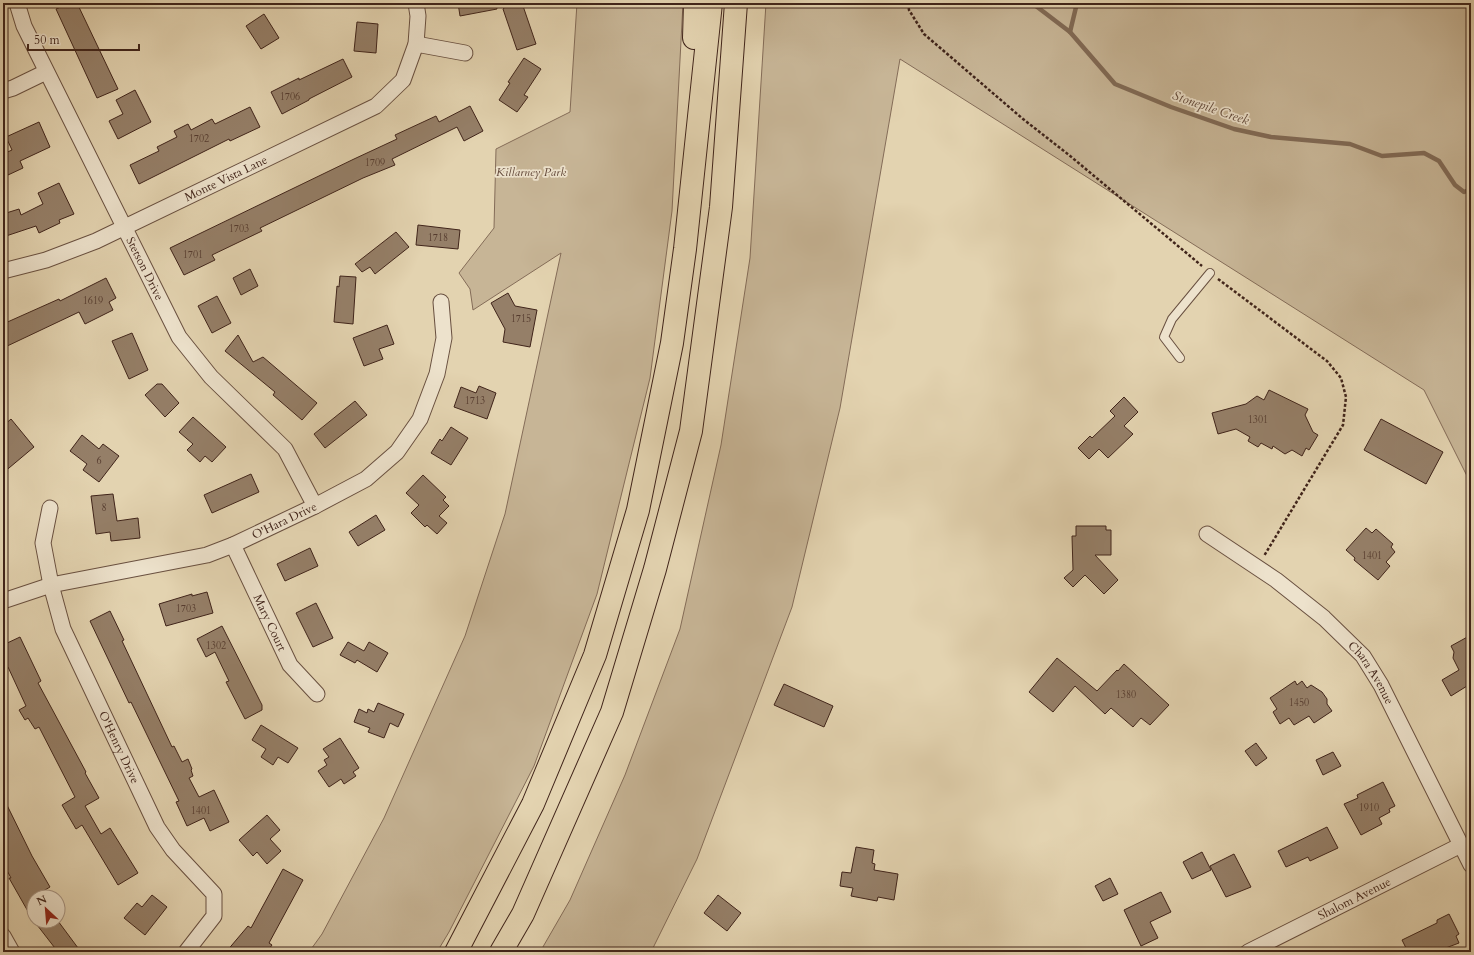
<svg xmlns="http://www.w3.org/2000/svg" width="1474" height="955" viewBox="0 0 1474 955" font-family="Cardo,serif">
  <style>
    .green { fill: #c7b596; stroke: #846c58 }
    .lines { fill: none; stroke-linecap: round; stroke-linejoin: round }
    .stream { stroke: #816a55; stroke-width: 4.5 }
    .building { fill: #957f68; stroke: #40241a }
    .lane-casing { stroke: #695040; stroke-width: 10 }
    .street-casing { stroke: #695040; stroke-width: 17 }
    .highway-casing { stroke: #40241a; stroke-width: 24 }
    .path { stroke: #40241a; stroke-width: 2.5; stroke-dasharray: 3 2; stroke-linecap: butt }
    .lane { stroke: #ede2cc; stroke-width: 8 }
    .street { stroke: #ede2cc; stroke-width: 15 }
    .highway { stroke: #e3d3b0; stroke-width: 22 }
    .labels { text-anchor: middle; stroke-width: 3.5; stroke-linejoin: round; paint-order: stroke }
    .number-label { font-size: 10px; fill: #553b2e }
    .park-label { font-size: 12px; font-style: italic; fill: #624839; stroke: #ede2cc }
    .street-label { font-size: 12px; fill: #40241a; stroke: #ede2cc }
    .water-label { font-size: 13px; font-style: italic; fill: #604738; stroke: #ede2cc }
  </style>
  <rect width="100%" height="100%" fill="#e3d3b0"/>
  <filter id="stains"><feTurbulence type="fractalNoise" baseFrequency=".005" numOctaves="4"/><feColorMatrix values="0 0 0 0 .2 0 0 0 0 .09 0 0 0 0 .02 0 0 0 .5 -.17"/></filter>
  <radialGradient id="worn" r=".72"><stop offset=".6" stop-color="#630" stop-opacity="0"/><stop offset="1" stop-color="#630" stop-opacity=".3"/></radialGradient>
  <g class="green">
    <polygon points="577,3 683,3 672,211 650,378 597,594 534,766 449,932 437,952 309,952 322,934 384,818 465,636 505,514 561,253 473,310 470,289 459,273 494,228 496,149 570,112"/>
    <polygon points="766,3 1471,3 1471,484 1424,390 900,59 840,408 792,607 697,859 651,952 540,952 570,900 625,775 680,629 721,445 750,258"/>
  </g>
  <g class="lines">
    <g class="stream">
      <polyline points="1032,3 1070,32 1115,84 1171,107 1234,129 1271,137 1350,144 1382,156 1424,153 1439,161 1455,185 1464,192 1471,189"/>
      <polyline points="1070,32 1077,3"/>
    </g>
  </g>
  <g class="building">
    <polygon points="70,3 77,3 118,89 97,98 56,9"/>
    <polygon points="458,3 496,3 497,9 460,16"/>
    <polygon points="510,3 522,3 536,44 517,50 503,9"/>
    <polygon points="264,14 279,38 261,49 246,26"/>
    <polygon points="357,22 378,24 376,53 354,51"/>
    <polygon points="524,58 541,69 524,95 528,97 517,112 499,100 510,83 508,82"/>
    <polygon points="343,59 352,77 309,99 309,100 282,114 271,92 299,78 299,80"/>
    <polygon points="135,90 151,122 118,139 109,121 123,114 116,100"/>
    <polygon points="470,106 483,131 464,141 457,127 392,159 395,165 363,178 260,228 262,231 212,255 215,260 184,275 170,248 354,159 397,139 395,135 436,116 439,122"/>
    <polygon points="250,107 260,127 230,141 229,139 139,184 130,165 159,151 157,147 177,137 174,131 188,124 191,130 212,119 215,124"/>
    <polygon points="39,122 50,147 20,161 23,168 8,175 3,165 3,154 12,150 6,137"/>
    <polygon points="59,183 74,214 59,220 60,223 39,233 36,226 3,237 3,214 19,209 21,215 43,204 38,193"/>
    <polygon points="418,225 460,230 458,249 416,245"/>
    <polygon points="396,232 409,247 375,274 370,267 362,272 355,264"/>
    <polygon points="250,269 258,286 241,295 233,278"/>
    <polygon points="340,276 356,277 353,324 334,322 337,286 339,287"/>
    <polygon points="106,278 116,298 109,302 113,310 85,324 79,312 3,348 3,324 59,299 60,301"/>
    <polygon points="508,293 515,306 537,310 530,347 503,342 505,329 491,303"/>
    <polygon points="217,296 231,323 212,333 198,306"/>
    <polygon points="387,325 394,344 379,349 383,359 364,366 353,338"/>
    <polygon points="132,333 148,370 129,379 112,341"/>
    <polygon points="238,335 253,362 263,357 317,403 302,420 273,395 275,392 225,351"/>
    <polygon points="157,384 162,384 179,403 165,417 145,395"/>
    <polygon points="479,386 496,393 487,419 454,407 461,387 476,393"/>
    <polygon points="1269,390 1308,409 1305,415 1313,432 1318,435 1309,450 1306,448 1302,456 1292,450 1285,454 1273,446 1272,449 1261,443 1258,447 1248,441 1250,437 1236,429 1218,434 1212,413 1246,404 1257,396 1264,400"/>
    <polygon points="1124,397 1138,412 1124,426 1133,434 1108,458 1099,449 1089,459 1078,448 1090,436 1092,438 1115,416 1110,411"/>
    <polygon points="355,401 367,415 325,448 314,434"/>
    <polygon points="193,417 226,447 212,462 205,456 200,462 187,450 193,444 179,432"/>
    <polygon points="11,419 34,447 3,473 3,426"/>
    <polygon points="1381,419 1443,452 1426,484 1364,450"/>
    <polygon points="451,427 468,438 451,465 431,453 440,439 442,441"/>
    <polygon points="82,435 99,449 103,444 119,456 99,482 83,470 87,464 70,451"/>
    <polygon points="251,474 259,492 212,513 204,495"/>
    <polygon points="423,475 446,497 443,500 449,506 439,516 447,523 437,534 427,525 425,527 411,513 419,505 406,493"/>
    <polygon points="113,494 117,521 138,518 140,538 111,541 110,532 96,534 91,496"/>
    <polygon points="376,515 385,530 358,546 349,532"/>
    <polygon points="1076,526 1106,526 1106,530 1111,530 1111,555 1095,555 1118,580 1104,594 1085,575 1073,587 1064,578 1073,570 1072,536 1076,536"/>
    <polygon points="1366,528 1372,533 1376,529 1393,544 1391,547 1395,552 1386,562 1390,566 1378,580 1354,560 1355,558 1346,550"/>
    <polygon points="310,548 318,566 285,581 277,564"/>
    <polygon points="207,592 213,613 166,626 159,604 192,594 192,596"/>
    <polygon points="316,603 333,638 313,647 296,613"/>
    <polygon points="110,611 124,640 122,641 172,747 174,746 182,762 188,759 192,769 191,770 193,776 189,778 199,797 214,790 229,822 210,831 204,818 187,826 176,802 179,801 131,702 129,703 90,621"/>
    <polygon points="222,626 262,705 262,710 245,719 226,682 229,681 215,652 206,657 197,639"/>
    <polygon points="1471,635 1471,693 1467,686 1451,696 1442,680 1459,670 1453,658 1454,652 1451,646"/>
    <polygon points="20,637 41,681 38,683 86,772 85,773 99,798 85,806 101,834 110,828 138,873 118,885 82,825 76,829 62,805 75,797 39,727 35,729 28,718 25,720 19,710 26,706 8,667 3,669 3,645"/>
    <polygon points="348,642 364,651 369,642 388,653 377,672 357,660 355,663 340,655"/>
    <polygon points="1057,658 1097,691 1117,670 1118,671 1124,664 1169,705 1150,725 1141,718 1133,727 1111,708 1105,714 1075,686 1053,712 1029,692"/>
    <polygon points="1295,681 1297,685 1302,681 1307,688 1311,685 1322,692 1327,699 1327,704 1332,711 1314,723 1309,716 1294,725 1289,718 1280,724 1273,712 1277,709 1270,698"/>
    <polygon points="784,684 833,706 824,727 774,705"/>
    <polygon points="378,703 404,714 398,727 390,723 384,738 368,732 370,728 354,722 359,709 367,713 368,709 374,712"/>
    <polygon points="261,725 298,748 288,763 278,757 273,765 261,757 266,749 252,740"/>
    <polygon points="340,738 359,768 353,772 356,776 344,784 341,779 329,787 318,771 327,765 324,760 329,757 323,749"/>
    <polygon points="1256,743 1267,758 1256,766 1245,751"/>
    <polygon points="1333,752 1341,766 1323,775 1316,760"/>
    <polygon points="1383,782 1395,806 1389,809 1390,812 1379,818 1382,824 1361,835 1344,804 1358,798 1357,795"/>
    <polygon points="3,797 32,856 50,887 40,893 42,897 34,897 34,922 9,878 11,878 3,863"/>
    <polygon points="267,815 280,830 270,839 281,851 267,864 257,852 253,856 239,840"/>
    <polygon points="1327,827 1338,848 1310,861 1308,857 1286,867 1278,851"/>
    <polygon points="856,847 874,850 872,863 875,864 874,870 898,874 894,900 878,897 877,901 851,896 853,888 840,886 842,872 851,873"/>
    <polygon points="1202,852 1211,870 1192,879 1183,862"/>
    <polygon points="1234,854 1251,887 1226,897 1210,866"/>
    <polygon points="283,869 303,880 269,943 272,945 267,952 226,952 248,926 251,928"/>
    <polygon points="1110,878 1118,894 1103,901 1095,886"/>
    <polygon points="1161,892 1171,912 1150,922 1158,938 1141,946 1124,910"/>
    <polygon points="152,895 167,907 145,935 124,918 137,903 142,907"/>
    <polygon points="718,895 741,913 727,931 704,913"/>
    <polygon points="1449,914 1459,934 1456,936 1459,943 1435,952 1408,952 1402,940 1437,923 1437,920"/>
    <polygon points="34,921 58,921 81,952 58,952"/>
  </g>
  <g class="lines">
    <defs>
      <polyline id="lane" points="1180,358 1164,337 1172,319 1210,273"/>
      <g id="street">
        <path id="s1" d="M17,3L24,26L179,337L211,377L285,449L315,506"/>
        <polyline points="416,44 465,53"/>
        <polyline points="3,91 13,88 46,72"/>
        <path id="s2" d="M3,271L46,260L96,241L376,106L403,80L416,44L418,16L416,3"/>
        <path id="s3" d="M50,508L43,543L51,585L63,629L157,827L173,850L214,894V916L186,952"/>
        <path id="s4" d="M1207,534L1276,580L1324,618L1363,656L1381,685L1471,865"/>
        <path id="s5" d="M233,545L290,665L317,694"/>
        <path id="s6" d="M3,601L51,585L207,555L233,545L315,506L366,479L397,452L420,419L437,374L444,338L441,302"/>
        <polyline points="3,936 12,952"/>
        <path id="s7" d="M1248,952L1461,845"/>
      </g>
      <g id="highway">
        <polyline points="694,38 695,3"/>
        <polyline points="456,952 533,804 595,655 638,510 672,343 685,249 711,3"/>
        <polyline points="501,952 523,914 612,712 655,569 691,431 721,207 736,3"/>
      </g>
    </defs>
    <use href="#lane" class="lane-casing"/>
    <use href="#street" class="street-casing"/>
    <use href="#highway" class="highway-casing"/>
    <g class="path">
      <polyline points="908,3 909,10 924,34 1023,119 1069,155 1202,266"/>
      <polyline points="1218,279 1327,361 1341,378 1346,397 1343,425 1264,556"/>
    </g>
    <use href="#lane" class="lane"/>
    <use href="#street" class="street"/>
    <use href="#highway" class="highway"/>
  </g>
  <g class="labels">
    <g class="number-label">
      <text x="290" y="100">1706</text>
      <text x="199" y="142">1702</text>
      <text x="375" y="166">1709</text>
      <text x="239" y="232">1703</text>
      <text x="438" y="241">1718</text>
      <text x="193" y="258">1701</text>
      <text x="93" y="304">1619</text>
      <text x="521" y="322">1715</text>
      <text x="475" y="404">1713</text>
      <text x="1258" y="423">1301</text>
      <text x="99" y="464">6</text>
      <text x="104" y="511">8</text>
      <text x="1372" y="559">1401</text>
      <text x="186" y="612">1703</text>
      <text x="216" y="649">1302</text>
      <text x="1126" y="698">1380</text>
      <text x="1299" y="706">1450</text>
      <text x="1369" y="811">1910</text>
      <text x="201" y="814">1401</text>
    </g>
    <g class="park-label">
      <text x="531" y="176">Killarney Park</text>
    </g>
    <g class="street-label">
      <text dy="4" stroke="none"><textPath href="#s2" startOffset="242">Monte Vista Lane</textPath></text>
      <text dy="4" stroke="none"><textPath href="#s1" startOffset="295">Stetson Drive</textPath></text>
      <text dy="4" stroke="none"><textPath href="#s6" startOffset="294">O'Hara Drive</textPath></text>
      <text dy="4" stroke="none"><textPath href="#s5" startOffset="86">Mary Court</textPath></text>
      <text dy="4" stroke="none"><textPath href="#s4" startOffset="217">Chara Avenue</textPath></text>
      <text dy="4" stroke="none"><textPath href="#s3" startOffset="255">O'Henry Drive</textPath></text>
      <text dy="4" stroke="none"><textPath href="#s7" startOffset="119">Shalom Avenue</textPath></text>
    </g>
    <g class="water-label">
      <text transform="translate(1211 107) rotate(19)" y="5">Stonepile Creek</text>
    </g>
  </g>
  <rect width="1474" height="955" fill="none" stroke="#e3d3b0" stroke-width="16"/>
  <rect x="4" y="4" width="1466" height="947" fill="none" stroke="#40241a" stroke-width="2"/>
  <rect x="8" y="8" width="1458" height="939" fill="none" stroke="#40241a"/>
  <g transform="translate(46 909) rotate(334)"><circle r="19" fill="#ede2cc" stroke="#a89685"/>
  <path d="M0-3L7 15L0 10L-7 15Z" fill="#8f2418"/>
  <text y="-6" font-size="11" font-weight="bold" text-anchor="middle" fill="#40241a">N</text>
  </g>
  <path d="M28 44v6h111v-6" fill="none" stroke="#40241a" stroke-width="2"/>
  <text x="34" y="44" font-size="12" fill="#40241a" stroke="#ede2cc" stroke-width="3" paint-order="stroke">50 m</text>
  <rect width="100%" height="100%" filter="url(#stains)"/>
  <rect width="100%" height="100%" fill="url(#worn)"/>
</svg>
